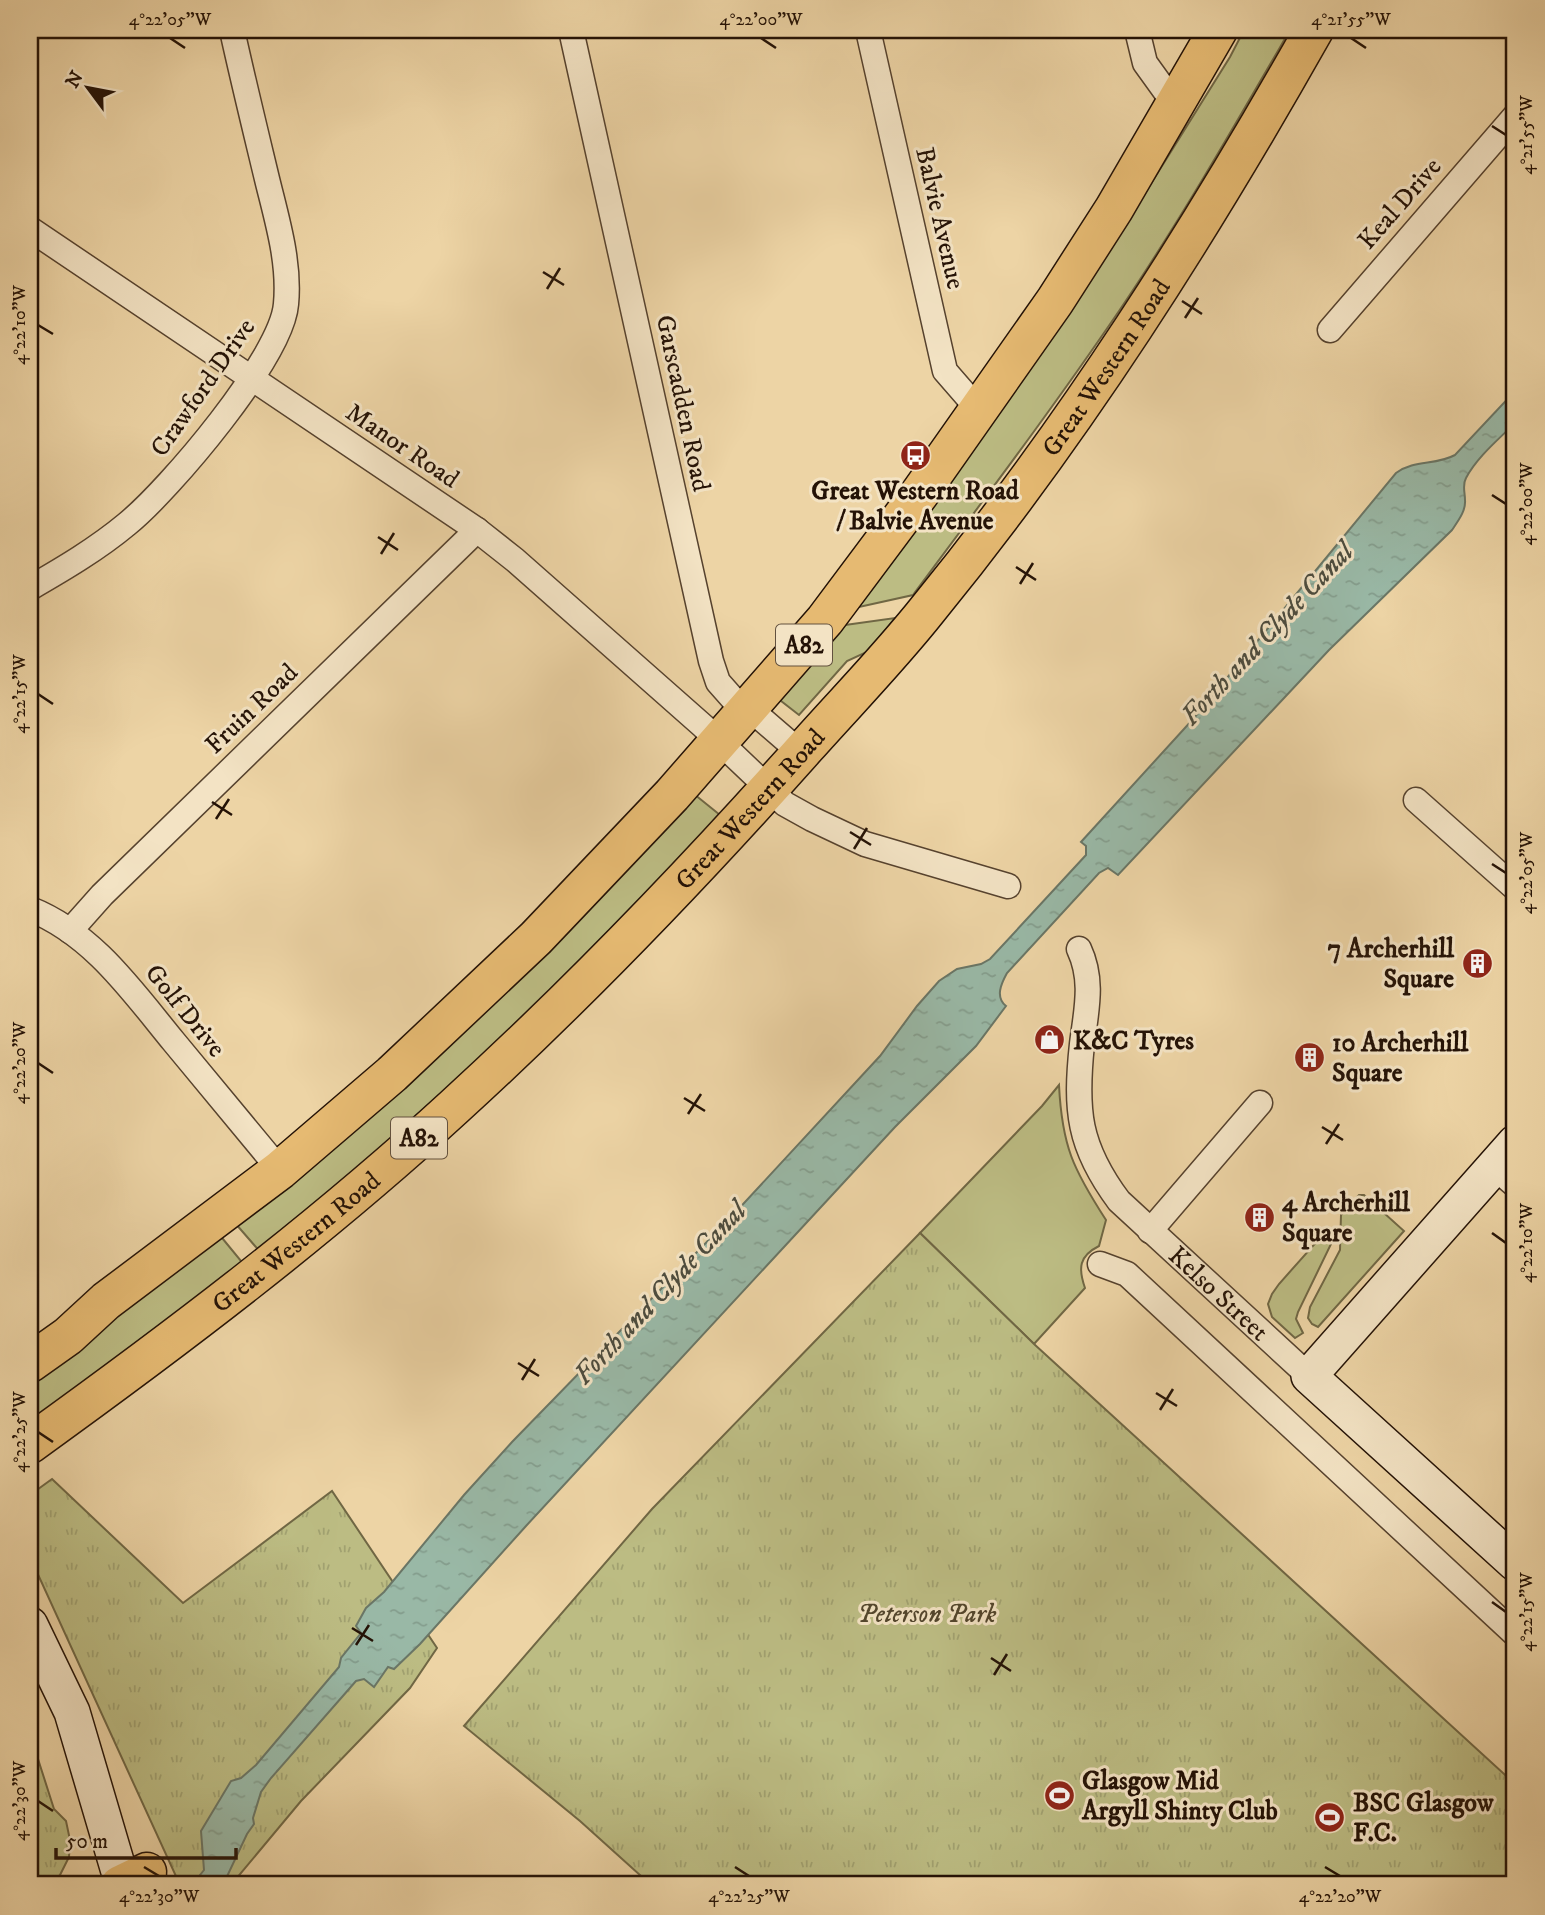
<svg xmlns="http://www.w3.org/2000/svg" width="1545" height="1915" viewBox="0 0 1545 1915" font-family="'IM FELL DW Pica',serif">
  <style>
    .grass { fill: #bcbc83; stroke: #706744; stroke-width: 2 }
    .park { fill: url(#park-tufts); stroke: #706744; stroke-width: 2 }
    .water { fill: url(#water-ripples); stroke: #6a7666; stroke-width: 2 }
    .lines { fill: none; stroke-linecap: round; stroke-linejoin: round }
    .street-casing { stroke: #56422e; stroke-width: 27 }
    .secondary-casing { stroke: #241206; stroke-width: 38 }
    .primary-casing { stroke: #241206; stroke-width: 41 }
    .street { stroke: #f3e3c4; stroke-width: 24 }
    .secondary { stroke: #f3e3c4; stroke-width: 35 }
    .primary { stroke: #e6ba72; stroke-width: 38 }
    .ticks { fill: none; stroke: #241206; stroke-width: 2.5 }
    .labels { text-anchor: middle; stroke-width: 6; stroke-linejoin: round; paint-order: stroke }
    .shield { fill: #f3e3c4; stroke: #62513f; stroke-width: 2 }
    .shield-label { font-size: 24px; font-weight: bold; fill: #241206 }
    .street-label { font-size: 26px; fill: #241206; stroke: #f3e3c4 }
    .poi-label { font-size: 26px; font-weight: bold; fill: #241206; stroke: #f3e3c4; text-anchor: start }
    .park-label { font-size: 26px; font-style: italic; fill: #52452c; stroke: #f3e3c4 }
    .water-label { font-size: 28px; font-style: italic; fill: #4d4c3e; stroke: #f3e3c4 }
    .neatline { fill: none; stroke: #241206; stroke-width: 2.5 }
    .ticks-label { font-size: 18px; text-anchor: middle; fill: #241206 }
  </style>
  <defs>
    <pattern id="park-tufts" width="24" height="20" patternUnits="userSpaceOnUse" patternTransform="scale(1.75)"><rect width="24" height="20" fill="#bcbc83"/><path d="M3 7l-1-3M5 7V3M7 7l1-3M15 17l-1-3M17 17v-4M19 17l1-3" fill="none" stroke="#a1a170"/></pattern>
    <pattern id="water-ripples" width="26" height="14" patternUnits="userSpaceOnUse" patternTransform="scale(1.75)"><rect width="26" height="14" fill="#99b8a6"/><path d="M2 4q2-2 4 0t4 0M15 11q2-2 4 0t4 0" fill="none" stroke="#849d8d"/></pattern>
  </defs>
  <rect width="100%" height="100%" fill="#edd4a5"/>
  <filter id="stains"><feTurbulence type="fractalNoise" baseFrequency=".00286" numOctaves="4"/><feColorMatrix values="0 0 0 0 .2 0 0 0 0 .09 0 0 0 0 .02 0 0 0 .5 -.17"/></filter>
  <radialGradient id="worn" r=".72"><stop offset=".6" stop-color="#630" stop-opacity="0"/><stop offset="1" stop-color="#630" stop-opacity=".3"/></radialGradient>
  <g class="grass">
    <path d="M1244,30H1290C1235,125 1180,221 1119,311C1053,408 982,502 913,595L850,609L1132,214L1230,57Z"/>
    <polygon points="895,618 869,651 847,661 799,715 776,697 831,627"/>
    <polygon points="689,790 725,819 593,957 262,1254 235,1223"/>
    <path d="M1059,1085C1062,1146 1073,1169 1106,1220L1099,1246C1079,1256 1078,1268 1085,1288L1034,1344L920,1233L1042,1106Z"/>
    <polygon points="1359,1195 1364,1195 1404,1231 1318,1327 1312,1324 1308,1318 1310,1307 1340,1250 1341,1215"/>
    <polygon points="1327,1230 1332,1242 1298,1312 1296,1319 1303,1333 1295,1338 1272,1317 1268,1304 1272,1294 1279,1284"/>
    <polygon points="218,1233 246,1267 30,1427 30,1378"/>
  </g>
  <g class="park">
    <polygon points="920,1233 1034,1344 1515,1784 1515,1885 651,1885 580,1821 464,1726 652,1509"/>
    <polygon points="52,1479 183,1603 332,1491 437,1648 410,1688 301,1801 231,1885 180,1885 30,1557 30,1495"/>
    <polygon points="30,1734 54,1809 66,1821 70,1840 69,1857 60,1875 47,1885 30,1885"/>
  </g>
  <path class="water" d="M1515,391V423C1499,439 1477,457 1466,478C1462,485 1465,492 1465,500C1466,511 1458,521 1452,530L1329,650L1118,875L1108,868L1099,873L1007,973C1001,984 995,997 1006,1006L976,1046L895,1127L526,1526L420,1644L394,1669L388,1667L374,1687L364,1679L356,1681L271,1778L261,1792L253,1818L254,1824L247,1834L223,1885H192L204,1870L201,1831L231,1781L241,1778L256,1765L339,1667L341,1658L361,1633L356,1626L366,1608L384,1592L464,1495L512,1442L733,1215L880,1056L917,1006L939,981L957,969L981,964L990,959L1086,855V846L1081,842L1194,718L1396,473C1415,459 1435,466 1455,455Z"/>
  <g class="lines">
    <defs>
      <g id="street">
        <polyline points="571,30 711,661 718,682 733,699 749,708 801,753"/>
        <polyline points="868,30 945,371 978,409"/>
        <polyline points="1137,30 1145,63 1176,106"/>
        <polyline points="30,229 477,530 515,560 703,726 785,804 812,819 865,844 1008,886"/>
        <polyline points="1330,330 1515,116"/>
        <path d="M30,588C63,569 97,549 127,524C169,490 282,357 286,304C290,262 277,220 267,179C255,129 243,80 232,30"/>
        <polyline points="1416,800 1515,888"/>
        <path d="M30,909C93,934 132,991 174,1042C209,1084 244,1127 280,1170"/>
        <polyline points="70,931 102,895 477,530"/>
        <path id="s1" d="M1079,949C1094,981 1086,1011 1082,1044C1075,1110 1078,1146 1119,1201L1309,1376"/>
        <polyline points="1494,1167 1515,1185"/>
        <polyline points="1150,1231 1260,1103"/>
        <polyline points="1100,1264 1127,1274 1515,1634"/>
      </g>
      <g id="secondary">
        <polyline points="1515,1143 1309,1376 1515,1563"/>
        <polyline points="30,1625 72,1712 123,1885"/>
      </g>
      <g id="primary">
        <polyline points="30,1363 68,1336 106,1301 280,1170 392,1074 536,938 672,795 825,620 920,493 1055,301 1114,209 1218,30"/>
        <path id="s2" d="M30,1444C177,1338 321,1229 454,1107C579,993 694,873 806,747C847,701 890,657 928,609C1075,429 1200,232 1314,30"/>
        <polyline points="120,1885 147,1872"/>
      </g>
    </defs>
    <use href="#street" class="street-casing"/>
    <use href="#secondary" class="secondary-casing"/>
    <use href="#primary" class="primary-casing"/>
    <use href="#street" class="street"/>
    <use href="#secondary" class="secondary"/>
    <use href="#primary" class="primary"/>
  </g>
  <path class="ticks" d="M170,38L185,48M761,38L776,48M1351,38L1366,48M1492,126L1506,135M543,272L564,285M547,289L560,268M1182,301L1202,314M1185,318L1198,298M38,325L53,334M1492,495L1506,504M378,537L398,550M381,554L394,533M1016,567L1036,580M1020,584L1033,563M38,694L53,704M212,802L232,815M216,819L229,799M850,832L871,845M854,849L867,828M1492,864L1506,873M38,1063L53,1073M684,1098L705,1111M688,1114L701,1094M1322,1127L1343,1140M1326,1144L1339,1124M1492,1233L1506,1243M518,1363L539,1376M522,1380L535,1359M1156,1393L1177,1406M1160,1410L1173,1389M38,1432L53,1442M1492,1602L1506,1612M352,1628L373,1641M356,1645L369,1625M991,1658L1011,1671M994,1675L1007,1654M38,1801L53,1811M144,1867L159,1876M735,1867L749,1876M1325,1867L1340,1876"/>
  <defs>
    <symbol id="bus-disc" viewBox="-11 -11 22 22"><circle r="9.5" fill="#8f2418" stroke="#f3e3c4"/><path d="M-5-6H5V4H4V6H2V4H-2V6H-4V4H-5ZM-3.5-4V0h7V-4ZM-3.5 1.2v1.5H-2V1.2ZM2 1.2v1.5H3.5V1.2Z" fill="#fff"/></symbol>
    <symbol id="building-disc" viewBox="-11 -11 22 22"><circle r="9.5" fill="#8f2418" stroke="#f3e3c4"/><path d="M-4-6H4V6H1V3H-1V6H-4ZM-2.5-4.3h1.7v1.8h-1.7ZM.8-4.3h1.7v1.8H.8ZM-2.5-1h1.7V.8h-1.7ZM.8-1h1.7V.8H.8Z" fill="#fff"/></symbol>
    <symbol id="shop-disc" viewBox="-11 -11 22 22"><circle r="9.5" fill="#8f2418" stroke="#f3e3c4"/><path d="M-5-2.5h2.3a2.7 3.5 0 0 1 5.4 0H5L5.5 6h-11ZM-1.5-2.5h3a1.5 2.3 0 0 0-3 0Z" fill="#fff"/></symbol>
    <symbol id="stadium-disc" viewBox="-11 -11 22 22"><circle r="9.5" fill="#8f2418" stroke="#f3e3c4"/><path d="M0-5a6.5 5 0 1 0 0 10a6.5 5 0 1 0 0-10ZM-3.5-1.8h7v3.6h-7Z" fill="#fff"/></symbol>
  </defs>
  <g fill-rule="evenodd">
    <use href="#bus-disc" x="898" y="438" width="35" height="35"/>
    <use href="#building-disc" x="1460" y="946" width="35" height="35"/>
    <use href="#shop-disc" x="1032" y="1022" width="35" height="35"/>
    <use href="#building-disc" x="1292" y="1040" width="35" height="35"/>
    <use href="#building-disc" x="1242" y="1200" width="35" height="35"/>
    <use href="#stadium-disc" x="1042" y="1778" width="35" height="35"/>
    <use href="#stadium-disc" x="1312" y="1800" width="35" height="35"/>
  </g>
  <g class="labels">
    <g class="shield">
      <rect x="776" y="624.5" width="56" height="41" rx="5"/>
      <rect x="391" y="1117.5" width="56" height="41" rx="5"/>
    </g>
    <g class="shield-label">
      <text x="804" y="653">A82</text>
      <text x="419" y="1146">A82</text>
    </g>
    <g class="street-label">
      <text transform="translate(1399 203) rotate(-49)" y="9">Keal Drive</text>
      <text transform="translate(941 218) rotate(77)" y="9">Balvie Avenue</text>
      <text dy="9" stroke="none"><textPath href="#s2" startOffset="1530">Great Western Road</textPath></text>
      <text transform="translate(202 387) rotate(-55)" y="9">Crawford Drive</text>
      <text transform="translate(684 403) rotate(78)" y="9">Garscadden Road</text>
      <text transform="translate(403 445) rotate(34)" y="9">Manor Road</text>
      <text transform="translate(251 708) rotate(-44)" y="9">Fruin Road</text>
      <text dy="9" stroke="none"><textPath href="#s2" startOffset="962">Great Western Road</textPath></text>
      <text transform="translate(186 1010) rotate(51)" y="9">Golf Drive</text>
      <text dy="9" stroke="none"><textPath href="#s2" startOffset="334">Great Western Road</textPath></text>
      <text dy="9" stroke="none"><textPath href="#s1" startOffset="399">Kelso Street</textPath></text>
    </g>
    <g class="poi-label">
      <text x="915" y="499" text-anchor="middle">Great Western Road<tspan x="915" dy="30">/ Balvie Avenue</tspan></text>
      <text x="1454" y="957" text-anchor="end">7 Archerhill<tspan x="1454" dy="30">Square</tspan></text>
      <text x="1073" y="1049">K&amp;C Tyres</text>
      <text x="1332" y="1051">10 Archerhill<tspan x="1332" dy="30">Square</tspan></text>
      <text x="1282" y="1211">4 Archerhill<tspan x="1282" dy="30">Square</tspan></text>
      <text x="1082" y="1789">Glasgow Mid<tspan x="1082" dy="30">Argyll Shinty Club</tspan></text>
      <text x="1353" y="1811">BSC Glasgow<tspan x="1353" dy="30">F.C.</tspan></text>
    </g>
    <g class="park-label">
      <text x="927" y="1622">Peterson Park</text>
    </g>
    <g class="water-label">
      <text transform="translate(1266 633) rotate(-47)" y="10">Forth and Clyde Canal</text>
      <text transform="translate(659 1292) rotate(-47)" y="10">Forth and Clyde Canal</text>
    </g>
  </g>
  <rect width="1545" height="1915" fill="none" stroke="#edd4a5" stroke-width="77"/>
  <g transform="translate(88 88) rotate(302)" stroke="#f3e3c4" stroke-width="5" paint-order="stroke">
  <path d="M0-5L12 26L0 18L-12 26Z" fill="#241206"/>
  <text y="-10" font-size="19" font-weight="bold" text-anchor="middle" fill="#241206">N</text>
  </g>
  <path d="M56 1848v10h180v-10" fill="none" stroke="#241206" stroke-width="3.5"/>
  <text x="66" y="1848" font-size="21" fill="#241206" stroke="#f3e3c4" stroke-width="5" paint-order="stroke">50 m</text>
  <rect x="38" y="38" width="1468" height="1838" class="neatline"/>
  <g class="ticks-label">
    <text x="170" y="25">4°22'05"W</text>
    <text x="761" y="25">4°22'00"W</text>
    <text x="1351" y="25">4°21'55"W</text>
    <text transform="translate(1526 135) rotate(-90)" y="6">4°21'55"W</text>
    <text transform="translate(19 325) rotate(-90)" y="6">4°22'10"W</text>
    <text transform="translate(1526 504) rotate(-90)" y="6">4°22'00"W</text>
    <text transform="translate(19 694) rotate(-90)" y="6">4°22'15"W</text>
    <text transform="translate(1526 873) rotate(-90)" y="6">4°22'05"W</text>
    <text transform="translate(19 1063) rotate(-90)" y="6">4°22'20"W</text>
    <text transform="translate(1526 1243) rotate(-90)" y="6">4°22'10"W</text>
    <text transform="translate(19 1432) rotate(-90)" y="6">4°22'25"W</text>
    <text transform="translate(1526 1612) rotate(-90)" y="6">4°22'15"W</text>
    <text transform="translate(19 1801) rotate(-90)" y="6">4°22'30"W</text>
    <text x="159" y="1902">4°22'30"W</text>
    <text x="749" y="1902">4°22'25"W</text>
    <text x="1340" y="1902">4°22'20"W</text>
  </g>
  <rect width="100%" height="100%" filter="url(#stains)"/>
  <rect width="100%" height="100%" fill="url(#worn)"/>
</svg>
